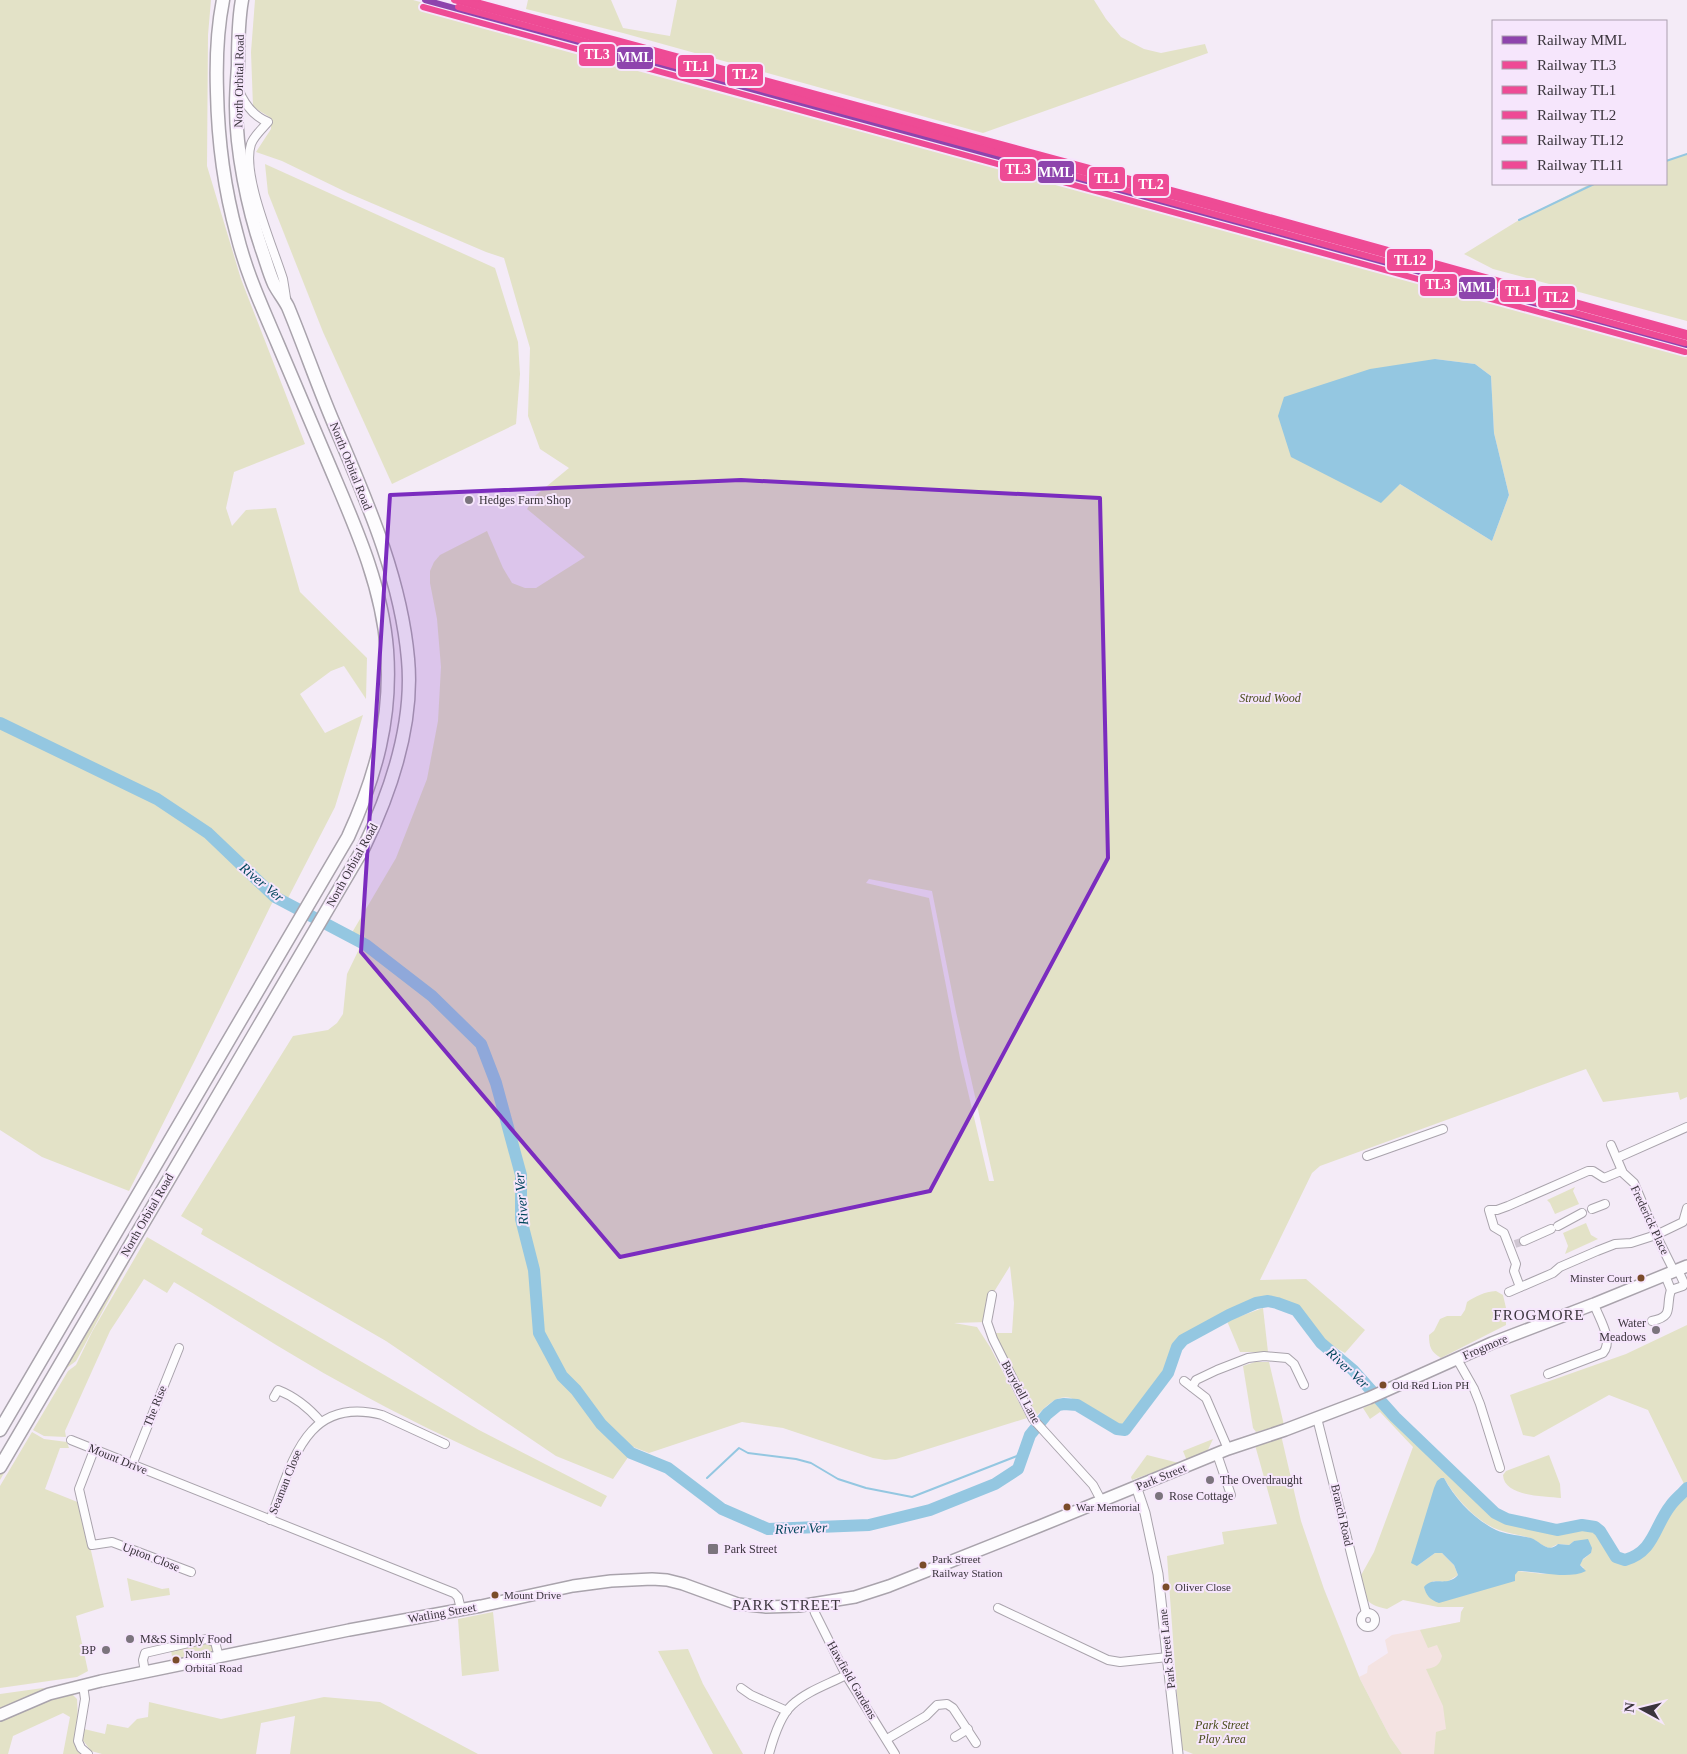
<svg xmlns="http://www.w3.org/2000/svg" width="1687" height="1754" viewBox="0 0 1687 1754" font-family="'Times New Roman',serif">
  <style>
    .education { fill: #f4e3e2 }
    .green { fill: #e3e2c7; fill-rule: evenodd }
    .water { fill: #94c7e1 }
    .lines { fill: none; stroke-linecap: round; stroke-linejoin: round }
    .stream { stroke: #94c7e1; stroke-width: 2 }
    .river { stroke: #94c7e1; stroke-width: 12 }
    .minor-tunnel { stroke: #cfc6d2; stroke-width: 8; stroke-dasharray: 8 4; stroke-linecap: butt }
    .minor-casing { stroke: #a9a3ac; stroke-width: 10 }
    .tertiary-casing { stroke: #a9a3ac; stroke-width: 11 }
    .primary-casing { stroke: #a9a3ac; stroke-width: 14 }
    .trunk-casing { stroke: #a9a3ac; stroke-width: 15 }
    .minor { stroke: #fdfcfe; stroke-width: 8 }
    .tertiary { stroke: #fdfcfe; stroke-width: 9 }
    .primary { stroke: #fdfcfe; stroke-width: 11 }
    .trunk { stroke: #fdfcfe; stroke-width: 12 }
    .rail-1-casing { stroke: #f6e6fc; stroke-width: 10 }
    .rail-2-casing { stroke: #f6e6fc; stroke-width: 10 }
    .rail-3-casing { stroke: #f6e6fc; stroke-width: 10 }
    .rail-4-casing { stroke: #f6e6fc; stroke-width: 10 }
    .rail-5-casing { stroke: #f6e6fc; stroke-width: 10 }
    .rail-6-casing { stroke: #f6e6fc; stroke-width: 10 }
    .rail-1 { stroke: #8e44ad; stroke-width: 6 }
    .rail-2 { stroke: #ee4b95; stroke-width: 6 }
    .rail-3 { stroke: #ee4b95; stroke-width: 6 }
    .rail-4 { stroke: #ee4b95; stroke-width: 6 }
    .rail-5 { stroke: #ee4b95; stroke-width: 6 }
    .rail-6 { stroke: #ee4b95; stroke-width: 6 }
    .marked { fill: #7b2cbf; fill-opacity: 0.2; stroke: #7b2cbf; stroke-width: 4; stroke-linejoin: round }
    .poi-dot { fill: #7b747d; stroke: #f6e6fc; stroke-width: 2 }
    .bus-dot { fill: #7a4b2a; stroke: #f6e6fc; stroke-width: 2 }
    .labels { text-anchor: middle; stroke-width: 4; stroke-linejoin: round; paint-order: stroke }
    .bus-label { font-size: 11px; fill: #3a343c; stroke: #f6e6fc; text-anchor: start }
    .street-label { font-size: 12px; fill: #3a343c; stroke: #f6e6fc }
    .poi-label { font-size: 12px; fill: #3a343c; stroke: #f6e6fc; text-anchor: start }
    .park-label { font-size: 12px; font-style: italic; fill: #484b19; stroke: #f6e6fc }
    .water-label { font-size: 14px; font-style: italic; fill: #00465c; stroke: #f6e6fc }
    .quarter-label { font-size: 15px; letter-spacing: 1px; fill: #3a343c; stroke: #f6e6fc }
    .line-badge { stroke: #f6e6fc; stroke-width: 2 }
    .badge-label { font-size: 14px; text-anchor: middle; font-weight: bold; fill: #fff }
  </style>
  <rect width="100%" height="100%" fill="#f4ebf7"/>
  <polygon class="education" points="1461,1622 1522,1754 1402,1754 1390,1737 1359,1677 1367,1673 1368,1666 1388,1653 1385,1640 1392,1635"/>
  <g class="green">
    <polygon points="0,0 211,0 208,35 207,166 241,279 305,444 234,472 226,508 232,526 246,510 276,508 300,592 367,658 366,699 344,666 331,671 300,694 325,733 363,715 335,807 287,900 275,897 196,1058 129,1191 42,1157 0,1130"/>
    <path d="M255,0H413L928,141L1133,206L1140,196L1687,348V1097L1680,1100L1678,1092L1603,1102L1586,1069L1320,1166L1312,1173L1260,1280L1306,1279L1365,1330L1345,1353L1326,1342L1291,1303L1280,1298H1262L1235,1307L1177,1340L1167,1366L1155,1387L1128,1420L1122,1424H1114L1071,1398C1056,1394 1046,1407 1036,1416L1030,1403L992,1333H1012L1014,1303L1010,1266L992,1295L987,1322L954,1323L977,1327L990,1347L1027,1418L896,1459L885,1460L873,1458L783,1428L742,1422L649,1453L620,1442L631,1453L613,1479L556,1456L386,1341L201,1234L203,1229L181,1216L293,1036L328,1030L337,1023L343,1014L347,974L362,943L350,936L396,858L427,779L438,721L441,667L437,619L430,583V571L434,562L440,555L487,531L503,568L512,583L525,588H536L585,557L527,509L536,495L569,468L540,449L528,416L530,348L504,258L486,252L348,193L282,161L256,152L271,129V118L253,107L251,52ZM1435,359L1475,364L1491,376L1494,433L1509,495L1492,541L1400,484ZM869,879L932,891L956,1012L994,1181H989L960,1058L929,898L866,883Z"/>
    <polygon points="528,0 611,0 623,28 670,36 677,0 1094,0 1106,19 1121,37 1144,49 1161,53 1205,44 1208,53 983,133 623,33 526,9"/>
    <polygon points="1687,154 1687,321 1493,269 1464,254 1519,220 1586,186 1594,184 1666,184 1666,161"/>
    <polygon points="265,164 495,268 518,342 520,374 516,424 392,484 323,332 268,193"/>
    <polygon points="1575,1187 1573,1191 1579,1204 1555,1214 1550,1203 1547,1200"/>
    <polygon points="1586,1223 1591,1235 1598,1239 1565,1254 1568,1246 1563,1233"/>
    <path d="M147,1237L479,1430L607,1496L601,1507C515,1469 429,1432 347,1386C288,1354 231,1316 174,1282L167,1293L144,1279L110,1331L65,1431L66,1437L44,1436L33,1430L68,1371L76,1365L92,1332Z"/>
    <polygon points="134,1245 137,1247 76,1361 68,1367 62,1374 0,1480 0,1474 7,1463"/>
    <path d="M1496,1291L1503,1295L1506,1308V1325L1441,1358C1431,1352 1429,1347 1429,1335L1434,1331L1440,1319L1447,1316H1461L1465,1310L1467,1302C1476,1296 1484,1292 1496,1291Z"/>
    <polygon points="1263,1308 1268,1352 1240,1352 1227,1321"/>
    <polygon points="1687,1325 1687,1483 1685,1486 1648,1410 1609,1395 1534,1437 1523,1435 1510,1395 1626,1354"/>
    <polygon points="1255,1362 1269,1362 1284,1425 1256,1432 1253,1428 1243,1366"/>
    <path d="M1379,1401L1417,1443L1497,1519L1562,1531L1590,1528L1596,1530L1603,1538L1611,1559L1621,1564H1629L1645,1553L1655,1540L1674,1506L1687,1493V1754H1434L1436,1732L1446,1729L1443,1706L1426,1669C1435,1668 1440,1665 1442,1656L1437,1645L1428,1648L1420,1630L1460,1622L1461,1612L1464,1607H1438L1403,1600L1387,1609C1363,1604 1366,1598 1360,1577L1374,1552L1413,1447L1380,1412L1370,1419L1363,1408ZM1444,1478C1455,1498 1478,1523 1499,1530C1510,1534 1523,1535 1533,1539C1539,1542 1543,1547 1550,1548L1558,1544L1569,1545L1574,1541L1591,1553L1580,1562V1565L1584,1568L1544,1574L1517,1571L1515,1575V1581L1424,1587L1434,1581L1447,1582L1458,1575L1454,1565L1442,1553H1435L1417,1566Z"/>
    <polygon points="32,1432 44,1439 67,1442 69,1448 60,1448 45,1489 80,1503 104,1607 76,1616 88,1671 77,1677 0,1688 0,1486"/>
    <polygon points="1281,1435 1301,1521 1324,1589 1360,1679 1390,1737 1402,1754 1193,1754 1181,1749 1167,1556 1224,1544 1222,1532 1277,1524 1255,1445"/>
    <polygon points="1213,1439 1206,1454 1187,1461 1183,1451"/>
    <polygon points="1147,1455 1179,1463 1132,1480 1131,1477"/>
    <path d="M1549,1455L1560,1484L1561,1498C1545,1496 1504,1497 1503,1475L1506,1471Z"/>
    <polygon points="127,1578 162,1589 169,1588 170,1595 131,1601"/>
    <polygon points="493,1612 499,1671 462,1676 458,1619"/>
    <polygon points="205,1642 212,1644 215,1651 212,1654 173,1663 171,1650"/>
    <polygon points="688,1649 703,1684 743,1754 713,1754 658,1651"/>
    <polygon points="43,1688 46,1690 0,1709 0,1694"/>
    <polygon points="65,1694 72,1694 77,1699 78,1720 74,1740 78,1751 82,1754 63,1754 70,1717 63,1713 13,1736 8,1754 0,1754 0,1722 45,1701"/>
    <polygon points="324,1697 380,1702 478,1754 290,1754 295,1716 261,1723 256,1754 102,1754 91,1751 82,1739 84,1729 105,1734 107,1724 128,1728 137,1719 148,1717 149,1702 221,1719"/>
  </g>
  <g class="water">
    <polygon points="1435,359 1475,364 1491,376 1494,433 1509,495 1492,541 1400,484 1381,503 1291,457 1278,416 1284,397 1370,369"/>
    <path d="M1441,1478H1444C1455,1499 1474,1519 1496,1530C1507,1535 1519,1535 1531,1538C1540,1541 1548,1554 1558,1544L1569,1545L1574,1541L1588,1539L1592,1548L1591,1553L1583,1559L1580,1565L1586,1571C1568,1580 1537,1571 1518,1571L1515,1575V1581L1439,1603C1430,1600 1426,1595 1424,1587C1434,1575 1446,1588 1458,1575L1454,1565L1442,1553H1435L1417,1566L1411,1563L1434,1488L1437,1481Z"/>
  </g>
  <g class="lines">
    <g class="stream">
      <polyline points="1666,161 1687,154"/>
      <polyline points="1519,220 1594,184"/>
      <polyline points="707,1478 739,1448 748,1453 796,1459 811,1463 838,1479 866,1488 912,1497 1017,1456 1030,1435"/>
    </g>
    <path class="river" d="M0,723L157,799L208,833L275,897L366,945L432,996L481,1044L496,1083L521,1175V1219L534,1270L539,1333L562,1376L576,1390L601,1424L631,1453L668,1468L722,1509L768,1529L869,1525L930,1510L995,1484L1018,1469L1030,1435L1047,1414L1058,1405L1064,1404L1077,1405L1117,1429L1125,1430L1168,1373L1177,1347L1183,1340L1229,1315L1256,1303L1268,1301L1277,1303L1296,1310L1321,1343L1353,1370L1395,1417L1495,1513L1507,1519L1557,1530L1582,1525L1595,1527L1600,1531L1616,1557L1625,1560C1655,1551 1654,1526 1671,1505C1675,1499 1682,1494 1687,1488"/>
    <polyline class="minor-tunnel" points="1515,1244 1524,1241"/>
    <defs>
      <g id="minor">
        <path d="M239,91C245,105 253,116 268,122C262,129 254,136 251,144C241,174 273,247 283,279C284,285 285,291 286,298"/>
        <polyline points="1611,1145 1623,1173 1634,1183 1656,1235 1674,1271"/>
        <polyline points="1367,1156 1443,1129"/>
        <polyline points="1617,1158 1687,1127"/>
        <polyline points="1592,1209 1605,1204"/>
        <polyline points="1558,1226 1582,1213"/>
        <polyline points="1524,1241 1551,1229"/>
        <polyline points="1665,1275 1671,1290 1683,1286 1684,1283 1678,1270"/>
        <polyline points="1520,1287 1514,1271 1516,1264 1504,1233 1494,1227 1489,1210 1497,1210 1508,1206 1588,1171 1593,1171 1604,1178 1621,1171"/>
        <polyline points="1509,1292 1553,1273 1560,1267 1597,1251 1615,1244 1631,1243 1656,1235 1683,1222 1687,1208"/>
        <polyline points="992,1295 987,1322 993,1339 1033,1419 1093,1485 1101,1500"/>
        <path d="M1652,1321C1675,1316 1665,1307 1671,1290"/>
        <polyline points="1457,1359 1474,1389 1480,1404 1500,1468"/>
        <path d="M1548,1374L1603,1353C1614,1340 1599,1319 1594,1304"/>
        <polyline points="1184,1381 1206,1398 1228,1449"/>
        <polyline points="1192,1387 1196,1380 1217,1370 1248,1358 1264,1356 1287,1358 1294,1364 1304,1385"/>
        <path d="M274,1397L278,1390C296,1397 309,1408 321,1422"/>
        <polyline points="1317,1418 1366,1613"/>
        <polyline points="71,1440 454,1593 458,1597 461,1609"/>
        <polyline points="94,1450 79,1489 92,1545 112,1542 191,1572"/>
        <polyline points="1217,1454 1231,1495"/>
        <polyline points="132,1465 179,1348"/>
        <path d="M270,1520C292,1465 304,1395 382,1415L445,1444"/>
        <polyline points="812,1604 815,1613 846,1675 895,1754"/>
        <polyline points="998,1608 1108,1660 1120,1662 1168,1657"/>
        <circle cx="1368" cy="1620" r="7"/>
        <polyline points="145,1672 143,1660 145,1653 206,1639 215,1642 219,1657"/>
        <polyline points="83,1685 85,1699 78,1741 81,1748 88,1754"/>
        <polyline points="741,1688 751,1695 787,1711"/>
        <polyline points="955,1737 968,1729"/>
        <polyline points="887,1739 926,1716 937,1705 947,1704 953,1708 976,1743"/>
        <path d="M769,1754C773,1739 781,1715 792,1705C807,1691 829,1684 846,1675"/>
      </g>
      <polyline id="tertiary" points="1136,1486 1145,1513 1158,1574 1178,1754"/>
      <polyline id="primary" points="0,1715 49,1694 101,1681 349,1630 481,1606 573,1586 611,1581 652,1579 667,1580 683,1584 738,1604 766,1607 799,1606 855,1597 889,1586 1040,1526 1228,1449 1285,1430 1369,1398 1492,1343 1594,1304 1687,1266"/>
      <g id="trunk">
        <path d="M0,1430L348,837C376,776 392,718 387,650C382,585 355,526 330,467C312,425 294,383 277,342C262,307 246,272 237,235C224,188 218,140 217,92C216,61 217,30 223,0"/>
        <path d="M0,1467L364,847C392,789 414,724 408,659C401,579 368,504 337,431C319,390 305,348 288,307C284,299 278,292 274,284C269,273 266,261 262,250C248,209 236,151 236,106C236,93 237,80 238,66C238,44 238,22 242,0"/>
      </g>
    </defs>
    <use href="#minor" class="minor-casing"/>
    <use href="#tertiary" class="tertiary-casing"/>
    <use href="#primary" class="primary-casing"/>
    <use href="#trunk" class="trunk-casing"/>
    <use href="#minor" class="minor"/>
    <use href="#tertiary" class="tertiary"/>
    <use href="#primary" class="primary"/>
    <use href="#trunk" class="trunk"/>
    <defs>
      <polyline id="rail-1" points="425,0 1687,345"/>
      <polyline id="rail-2" points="423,7 1685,352"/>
      <polyline id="rail-3" points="454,0 1687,337"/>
      <polyline id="rail-4" points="469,0 1208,200 1687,333"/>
      <polyline id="rail-5" points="460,0 1014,150 1074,168 1687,336"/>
      <polyline id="rail-6" points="458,7 1012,157 1072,175 1685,343"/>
    </defs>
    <use href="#rail-1" class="rail-1-casing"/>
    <use href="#rail-2" class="rail-2-casing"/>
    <use href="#rail-3" class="rail-3-casing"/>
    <use href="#rail-4" class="rail-4-casing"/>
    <use href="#rail-5" class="rail-5-casing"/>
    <use href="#rail-6" class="rail-6-casing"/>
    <use href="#rail-1" class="rail-1"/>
    <use href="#rail-2" class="rail-2"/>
    <use href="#rail-3" class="rail-3"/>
    <use href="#rail-4" class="rail-4"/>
    <use href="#rail-5" class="rail-5"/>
    <use href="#rail-6" class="rail-6"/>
  </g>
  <path class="marked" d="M741,480L1100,498L1108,858L930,1191L620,1257L361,952L390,495Z"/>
  <g class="poi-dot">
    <circle cx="469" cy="500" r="5"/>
    <circle cx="1656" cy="1330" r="5"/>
    <circle cx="1210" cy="1480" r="5"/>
    <circle cx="1159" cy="1496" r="5"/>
    <rect x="707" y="1543" width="12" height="12" rx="2.5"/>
    <circle cx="130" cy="1639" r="5"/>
    <circle cx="106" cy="1650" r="5"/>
  </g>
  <g class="bus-dot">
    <circle cx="1641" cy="1278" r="4.5"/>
    <circle cx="1383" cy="1385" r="4.5"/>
    <circle cx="1067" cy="1507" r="4.5"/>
    <circle cx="923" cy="1565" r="4.5"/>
    <circle cx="1166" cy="1587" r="4.5"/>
    <circle cx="495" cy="1595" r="4.5"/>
    <circle cx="176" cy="1660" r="4.5"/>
  </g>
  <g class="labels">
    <g class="bus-label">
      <text x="1632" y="1282" text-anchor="end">Minster Court</text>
      <text x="1392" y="1389">Old Red Lion PH</text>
      <text x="1076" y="1511">War Memorial</text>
      <text x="932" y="1563">Park Street<tspan x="932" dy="14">Railway Station</tspan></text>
      <text x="1175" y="1591">Oliver Close</text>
      <text x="504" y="1599">Mount Drive</text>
      <text x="185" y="1658">North<tspan x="185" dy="14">Orbital Road</tspan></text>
    </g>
    <g class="street-label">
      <text transform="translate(239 81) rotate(-89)" y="4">North Orbital Road</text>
      <text transform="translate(351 466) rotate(68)" y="4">North Orbital Road</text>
      <text transform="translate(352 865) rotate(-61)" y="4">North Orbital Road</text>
      <text transform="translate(147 1215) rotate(-60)" y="4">North Orbital Road</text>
      <text transform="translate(1650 1220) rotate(65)" y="4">Frederick Place</text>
      <text transform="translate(1485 1347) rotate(-23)" y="4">Frogmore</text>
      <text transform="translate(1021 1392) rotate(62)" y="4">Burydell Lane</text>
      <text transform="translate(155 1406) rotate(-68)" y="4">The Rise</text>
      <text transform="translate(118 1459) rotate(22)" y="4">Mount Drive</text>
      <text transform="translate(1161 1477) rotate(-22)" y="4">Park Street</text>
      <text transform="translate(285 1482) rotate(-68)" y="4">Seaman Close</text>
      <text transform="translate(1342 1515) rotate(77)" y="4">Branch Road</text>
      <text transform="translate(151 1557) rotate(21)" y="4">Upton Close</text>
      <text transform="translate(442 1613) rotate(-10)" y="4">Watling Street</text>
      <text transform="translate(1167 1649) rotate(-96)" y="4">Park Street Lane</text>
      <text transform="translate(852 1680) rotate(60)" y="4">Hawfield Gardens</text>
    </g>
    <g class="poi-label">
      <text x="479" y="504">Hedges Farm Shop</text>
      <text x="1646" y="1327" text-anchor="end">Water<tspan x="1646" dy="14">Meadows</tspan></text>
      <text x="1220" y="1484">The Overdraught</text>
      <text x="1169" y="1500">Rose Cottage</text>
      <text x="724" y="1553">Park Street</text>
      <text x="140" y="1643">M&amp;S Simply Food</text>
      <text x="96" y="1654" text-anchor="end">BP</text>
    </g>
    <g class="park-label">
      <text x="1270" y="702">Stroud Wood</text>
      <text x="1222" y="1729">Park Street<tspan x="1222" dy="14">Play Area</tspan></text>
    </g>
    <g class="water-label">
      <text transform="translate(262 882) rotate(40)" y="5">River Ver</text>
      <text transform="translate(521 1199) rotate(-95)" y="5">River Ver</text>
      <text transform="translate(1348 1368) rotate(43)" y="5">River Ver</text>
      <text transform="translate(801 1528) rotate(-2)" y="5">River Ver</text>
    </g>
    <g class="quarter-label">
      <text x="1539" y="1320">FROGMORE</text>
      <text x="787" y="1610">PARK STREET</text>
    </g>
  </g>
  <g class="line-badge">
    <rect x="578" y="43" width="38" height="24" rx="5" fill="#ee4b95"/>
    <rect x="616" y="46" width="38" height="24" rx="5" fill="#8e44ad"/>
    <rect x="677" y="54" width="38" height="24" rx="5" fill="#ee4b95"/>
    <rect x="726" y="63" width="38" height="24" rx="5" fill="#ee4b95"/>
    <rect x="999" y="158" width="38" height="24" rx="5" fill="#ee4b95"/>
    <rect x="1037" y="160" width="38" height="24" rx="5" fill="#8e44ad"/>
    <rect x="1088" y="166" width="38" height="24" rx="5" fill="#ee4b95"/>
    <rect x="1132" y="173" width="38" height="24" rx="5" fill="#ee4b95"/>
    <rect x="1386" y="248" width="48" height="24" rx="5" fill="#ee4b95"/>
    <rect x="1419" y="273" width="39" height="24" rx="5" fill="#ee4b95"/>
    <rect x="1458" y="276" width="38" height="24" rx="5" fill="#8e44ad"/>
    <rect x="1499" y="279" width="38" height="24" rx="5" fill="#ee4b95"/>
    <rect x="1537" y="285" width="39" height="24" rx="5" fill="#ee4b95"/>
  </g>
  <g class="badge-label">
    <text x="597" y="59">TL3</text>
    <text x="635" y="62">MML</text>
    <text x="696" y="71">TL1</text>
    <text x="745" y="79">TL2</text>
    <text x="1018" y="174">TL3</text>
    <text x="1056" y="177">MML</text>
    <text x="1107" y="183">TL1</text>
    <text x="1151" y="189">TL2</text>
    <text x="1410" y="265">TL12</text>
    <text x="1438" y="289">TL3</text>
    <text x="1477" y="292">MML</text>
    <text x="1518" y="296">TL1</text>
    <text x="1556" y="302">TL2</text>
  </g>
  <rect x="1492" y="20" width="175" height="165" fill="#f6e6fc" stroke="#ab9faf"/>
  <rect x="1502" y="36" width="25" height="8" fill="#8e44ad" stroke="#ab9faf"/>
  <text x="1537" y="45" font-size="15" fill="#3a343c">Railway MML</text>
  <rect x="1502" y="61" width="25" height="8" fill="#ee4b95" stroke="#ab9faf"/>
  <text x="1537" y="70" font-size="15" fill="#3a343c">Railway TL3</text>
  <rect x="1502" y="86" width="25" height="8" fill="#ee4b95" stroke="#ab9faf"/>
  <text x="1537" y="95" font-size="15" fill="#3a343c">Railway TL1</text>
  <rect x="1502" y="111" width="25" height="8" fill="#ee4b95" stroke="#ab9faf"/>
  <text x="1537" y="120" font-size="15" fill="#3a343c">Railway TL2</text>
  <rect x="1502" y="136" width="25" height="8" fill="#ee4b95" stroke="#ab9faf"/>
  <text x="1537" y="145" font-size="15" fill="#3a343c">Railway TL12</text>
  <rect x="1502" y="161" width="25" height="8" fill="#ee4b95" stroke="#ab9faf"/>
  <text x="1537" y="170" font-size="15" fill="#3a343c">Railway TL11</text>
  <g transform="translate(1642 1709) rotate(277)" stroke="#f6e6fc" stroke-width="4" paint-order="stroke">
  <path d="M0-4L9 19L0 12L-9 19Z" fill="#3a343c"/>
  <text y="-8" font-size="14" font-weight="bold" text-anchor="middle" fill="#3a343c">N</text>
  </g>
</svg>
